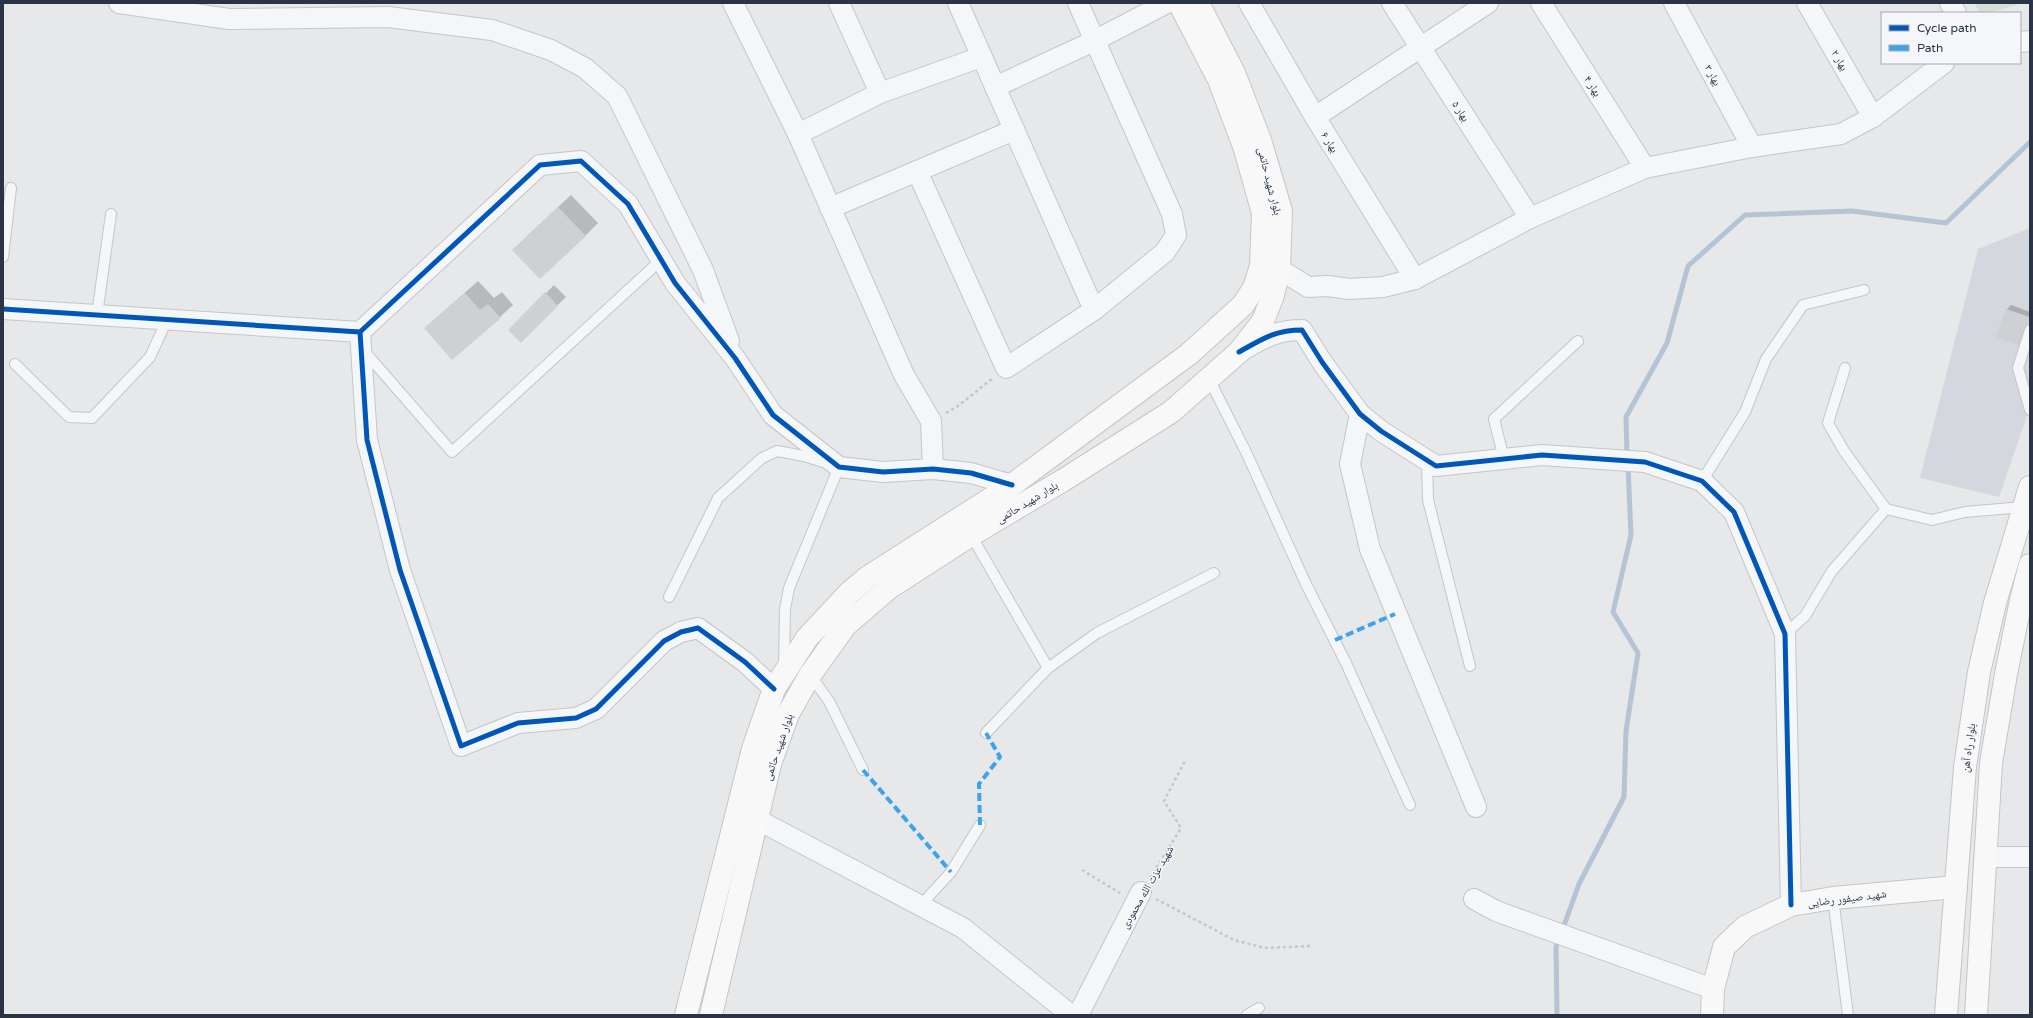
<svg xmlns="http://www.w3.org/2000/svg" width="2033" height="1018" viewBox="0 0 2033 1018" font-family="'Varela Round','Noto Naskh Arabic',sans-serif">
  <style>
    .built { fill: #d4d7dd }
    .green { fill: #d6ded6 }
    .shadow { fill: #0003 }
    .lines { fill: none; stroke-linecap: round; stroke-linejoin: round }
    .stream { stroke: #b4c4d5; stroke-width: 5 }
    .building { fill: #ced0d3 }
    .lane-casing { stroke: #c4c6c8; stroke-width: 12 }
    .street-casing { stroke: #c4c6c8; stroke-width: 22 }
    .secondary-casing { stroke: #c4c6c8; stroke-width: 24 }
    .primary-casing { stroke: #c2c5c8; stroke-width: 24 }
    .path { stroke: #c5c6ca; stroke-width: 2.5; stroke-dasharray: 3 3; stroke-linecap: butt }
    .lane { stroke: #f5f6f7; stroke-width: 10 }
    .street { stroke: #f5f6f7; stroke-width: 20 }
    .secondary { stroke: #f8f8f8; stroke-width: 22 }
    .primary { stroke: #f8f8f8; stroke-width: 22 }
    .quiet { stroke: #3ea3ec; stroke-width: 4; stroke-dasharray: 8 4; stroke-linecap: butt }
    .cycleway-casing { stroke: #f4f6f9; stroke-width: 8 }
    .cycleway { stroke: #0057b8; stroke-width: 5 }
    .labels { text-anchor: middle; stroke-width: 3; stroke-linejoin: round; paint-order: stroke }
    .street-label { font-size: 11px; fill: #2b3445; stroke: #f4f6f9 }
  </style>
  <rect width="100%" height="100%" fill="#e6e8ea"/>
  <polygon class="built" points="2030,228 2030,407 1999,497 1920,478 1978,249"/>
  <polygon class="green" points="1974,3 2023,3 1989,13 1980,13"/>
  <g class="shadow">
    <polygon points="571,195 598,223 585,236 526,237"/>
    <polygon points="478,281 494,298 502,292 513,305 500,317 425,328"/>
    <polygon points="554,285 566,297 521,341 509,330"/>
    <polygon points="2011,305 2030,312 2030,348 1998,337 2007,309"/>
  </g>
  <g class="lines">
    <g class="stream">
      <polyline points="1627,457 1626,417 1667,343 1688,266 1745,215 1852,211 1946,223 2030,142"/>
      <polyline points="1562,931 1579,884 1624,797 1626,731 1638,653 1613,612 1631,535 1628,465"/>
      <polyline points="1557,1015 1556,947 1559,939"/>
    </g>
  </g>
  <g class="building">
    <polygon points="558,207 586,236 540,279 512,250"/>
    <polygon points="545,292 558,306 521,343 508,330"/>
    <polygon points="465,293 480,310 488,304 501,318 452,360 424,328"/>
    <polygon points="2006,309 2030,317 2030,349 1996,337"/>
  </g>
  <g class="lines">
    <defs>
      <g id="lane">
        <polyline points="3,257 11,188"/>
        <polyline points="97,315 111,214"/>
        <polyline points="2030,330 2018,368 2030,410"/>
        <polyline points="364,351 452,452 661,260"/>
        <polyline points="15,364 69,417 92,418 150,357 167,320"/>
        <polyline points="1845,368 1828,423 1844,451 1886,509"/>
        <polyline points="1209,379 1246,452 1306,584 1346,663 1410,805"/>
        <polyline points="1504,459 1494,419 1578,341"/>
        <polyline points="1427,462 1428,500 1470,666"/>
        <polyline points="1702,481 1745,412 1766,359 1803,305 1864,290"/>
        <polyline points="971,535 1048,668"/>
        <polyline points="669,597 718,498 762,458 777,451 804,456 839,467 789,588 785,609 784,665"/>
        <polyline points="1785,634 1805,616 1832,571 1886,509 1932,520 1965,512 2023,507"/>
        <polyline points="810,675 829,701 863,770"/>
        <polyline points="986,733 1048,668 1097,633 1214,573"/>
        <polyline points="1833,898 1848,1015"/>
        <polyline points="920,906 951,872 980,825"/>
        <polyline points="1247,1015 1259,1008"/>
      </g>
      <g id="street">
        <polyline points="119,3 229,19 388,17 492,30 551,50 585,68 617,96 703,270 729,341"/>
        <polyline points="733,3 798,134 904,375 931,421 933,469"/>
        <polyline points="839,3 880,93"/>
        <polyline points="958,3 1094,310"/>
        <polyline points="1249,3 1315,117 1415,279"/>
        <polyline points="1392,3 1530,218"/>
        <polyline points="1541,3 1645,168"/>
        <polyline points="1674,3 1752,147"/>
        <polyline points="1807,3 1873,117"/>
        <polyline points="1950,3 1956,13"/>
        <polyline points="2020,42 2030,41"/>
        <polyline points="995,87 1094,41 1167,3"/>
        <polyline points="1315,117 1488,3"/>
        <polyline points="798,134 880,93 981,57"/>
        <polyline points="917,171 1006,368 1094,310 1165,252 1176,235 1172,214 1078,3"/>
        <polyline points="830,208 1014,130"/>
        <polyline points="1279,269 1308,287 1328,286 1349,289 1383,287 1415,279 1530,218 1645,168 1752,147 1841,134 1873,117 1944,63"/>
        <polyline points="3,309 360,332 540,165 581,161 628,204 675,283 735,358 773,415 839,467 883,472 933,469 971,473 1012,485"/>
        <polyline points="360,332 367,440 400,570 461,746 518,723 576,718 596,709 664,641 681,632 698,628 745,662 774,689"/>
        <path d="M1239,352C1262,339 1275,330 1302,330L1322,362L1360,414L1381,431L1436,466L1542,455L1645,462L1702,481L1734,512L1785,634L1791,905"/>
        <polyline points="1360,414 1350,464 1370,549 1476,807"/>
        <polyline points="742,814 756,819 963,928 1071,1015"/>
        <polyline points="1985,857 2030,857"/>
        <polyline points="1474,899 1496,911 1713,989"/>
        <polyline points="1078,1015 1141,892"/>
      </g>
      <g id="secondary">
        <polyline points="686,1015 753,749 774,689 807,638 849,593 868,577 1012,485 1189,354 1243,305 1254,288 1261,266 1263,213 1244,146 1219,80 1179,3"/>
        <polyline points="711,1015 770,764 788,714 810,675 845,626 889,588 971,535 1062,481 1171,412 1239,352 1263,321 1273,295 1279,269 1281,211 1260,140 1234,73 1198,3"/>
        <polyline points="1712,1015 1713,989 1724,947 1745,927 1791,905 1833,898 1956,887"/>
      </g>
      <g id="primary">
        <polyline points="1946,1015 1965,767 1979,672 1995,603 2030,487"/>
        <polyline points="1976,1015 1991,763 2006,674 2021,600 2030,565"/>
      </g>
    </defs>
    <use href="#lane" class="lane-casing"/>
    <use href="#street" class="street-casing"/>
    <use href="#secondary" class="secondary-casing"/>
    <use href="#primary" class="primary-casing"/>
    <g class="path">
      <polyline points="946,413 958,406 993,378"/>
      <polyline points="1082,870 1120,893"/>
      <polyline points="1150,878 1181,828 1164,801 1185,761"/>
      <polyline points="1156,899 1234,940 1265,948 1310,946"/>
    </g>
    <use href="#lane" class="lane"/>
    <use href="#street" class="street"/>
    <use href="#secondary" class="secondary"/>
    <use href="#primary" class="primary"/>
    <g class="quiet">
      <polyline points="1335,640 1395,614"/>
      <polyline points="863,770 951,872"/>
      <polyline points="980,825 979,784 1000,757 986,733"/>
    </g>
    <defs>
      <g id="cycleway">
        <polyline points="3,309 360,332 540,165 581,161 628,204 675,283 735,358 773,415 839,467 883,472 933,469 971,473 1012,485"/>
        <polyline points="360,332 367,440 400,570 461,746 518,723 576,718 596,709 664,641 681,632 698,628 745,662 774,689"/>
        <path d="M1239,352C1262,339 1275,330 1302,330L1322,362L1360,414L1381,431L1436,466L1542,455L1645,462L1702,481L1734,512L1785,634L1791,905"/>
      </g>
    </defs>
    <use href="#cycleway" class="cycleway-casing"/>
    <use href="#cycleway" class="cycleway"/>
  </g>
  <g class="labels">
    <g class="street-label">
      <text transform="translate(1840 60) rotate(60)" y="4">بهار ۲</text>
      <text transform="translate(1713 75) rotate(61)" y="4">بهار ۳</text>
      <text transform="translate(1593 86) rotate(58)" y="4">بهار ۴</text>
      <text transform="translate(1461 111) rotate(57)" y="4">بهار ۵</text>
      <text transform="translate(1330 142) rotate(58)" y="4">بهار ۶</text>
      <text transform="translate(1270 181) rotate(76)" y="4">بلوار شهید حاتمی</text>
      <text transform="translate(1027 502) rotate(-31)" y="4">بلوار شهید حاتمی</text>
      <text transform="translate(778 747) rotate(-71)" y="4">بلوار شهید حاتمی</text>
      <text transform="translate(1968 748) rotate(-82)" y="4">بلوار راه آهن</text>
      <text transform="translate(1147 887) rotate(-60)" y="4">شهید عزت الله محمودی</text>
      <text transform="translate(1847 898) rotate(-7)" y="4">شهید صیفور رضایی</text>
    </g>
  </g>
  <rect width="2033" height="1018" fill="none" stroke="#2b3445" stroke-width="8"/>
  <rect x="1881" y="12" width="140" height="52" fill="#f4f6f9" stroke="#a4a8b1"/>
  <rect x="1889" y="25" width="20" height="6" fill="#0057b8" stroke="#a4a8b1"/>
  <text x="1917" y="32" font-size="12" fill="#2b3445">Cycle path</text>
  <rect x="1889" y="45" width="20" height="6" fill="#3ea3ec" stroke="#a4a8b1"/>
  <text x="1917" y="52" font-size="12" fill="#2b3445">Path</text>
</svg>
